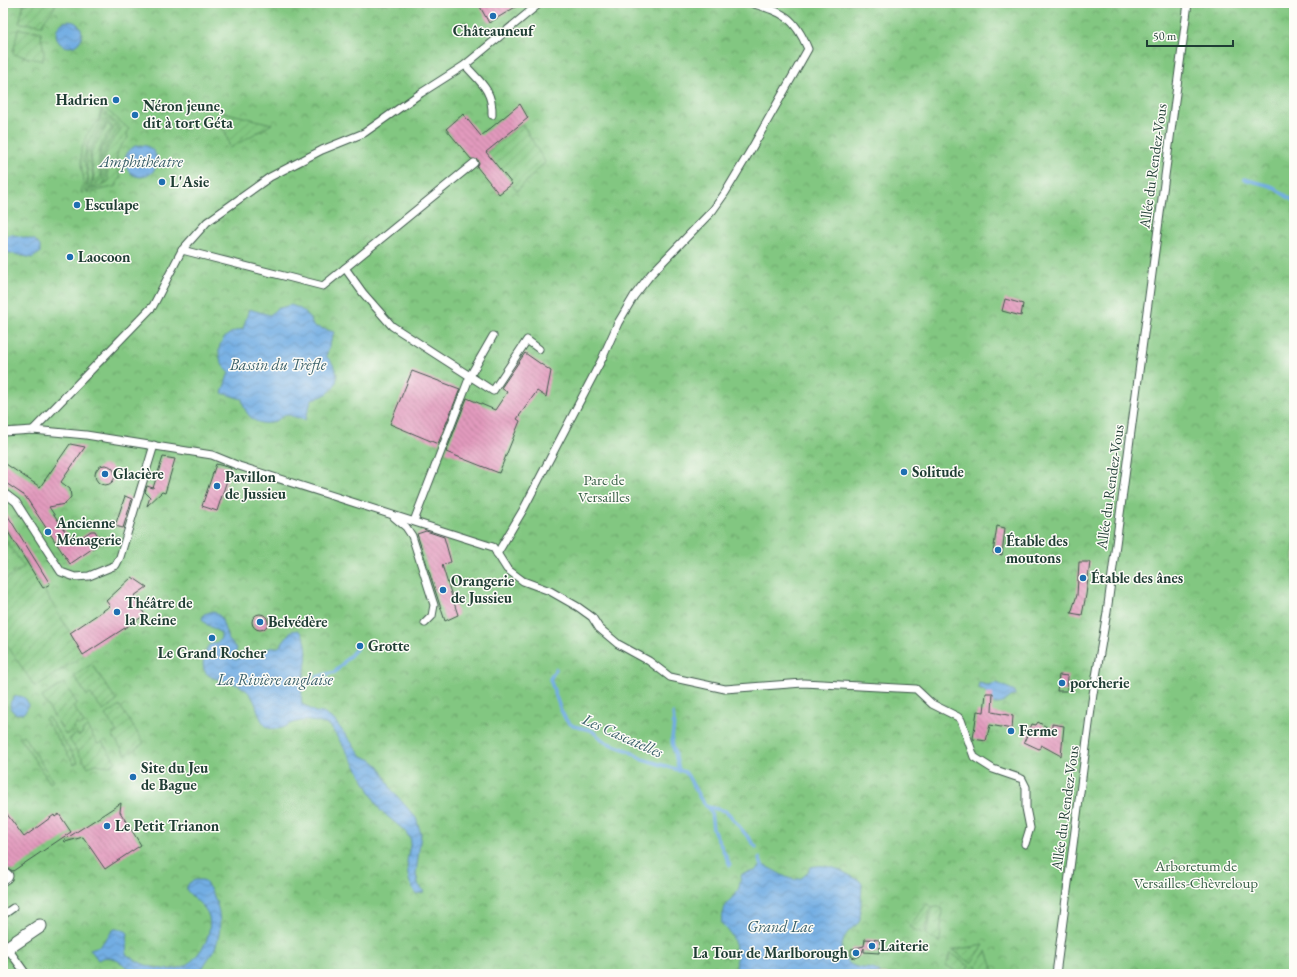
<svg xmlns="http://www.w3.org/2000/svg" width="1297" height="977" viewBox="0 0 1297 977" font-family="'EB Garamond',serif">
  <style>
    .park { fill: url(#park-crowns); stroke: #50825a }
    .garden { fill: url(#garden-furrows); stroke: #50825a }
    .water { fill: url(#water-waves); stroke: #48758c }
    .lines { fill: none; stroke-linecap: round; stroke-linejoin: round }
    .stream { stroke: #72ade3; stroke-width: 3.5 }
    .building { fill: url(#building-back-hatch) }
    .lane-casing { stroke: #3e574b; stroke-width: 9 }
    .street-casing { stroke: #3e574b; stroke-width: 15 }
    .lane { stroke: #fff; stroke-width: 7 }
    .street { stroke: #fff; stroke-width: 13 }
    .poi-dot { fill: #1f6fb2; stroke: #fdfcf7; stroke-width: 1.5 }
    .labels { text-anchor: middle; stroke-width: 3; stroke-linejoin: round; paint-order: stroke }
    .poi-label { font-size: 15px; font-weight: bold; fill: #1f3d34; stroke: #fdfcf7; text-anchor: start }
    .street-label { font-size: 15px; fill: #1f3d34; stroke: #fdfcf7 }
    .park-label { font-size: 15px; fill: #386047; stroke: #fdfcf7 }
    .water-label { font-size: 16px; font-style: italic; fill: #385f69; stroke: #fdfcf7 }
  </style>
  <defs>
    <pattern id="park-crowns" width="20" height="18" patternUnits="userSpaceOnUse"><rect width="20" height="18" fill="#82c781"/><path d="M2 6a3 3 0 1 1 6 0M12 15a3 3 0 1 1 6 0" fill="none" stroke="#6aa36a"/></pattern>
    <pattern id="garden-furrows" width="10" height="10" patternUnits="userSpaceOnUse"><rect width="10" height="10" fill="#82c781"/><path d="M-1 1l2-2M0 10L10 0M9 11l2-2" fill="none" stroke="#6aa36a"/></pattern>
    <pattern id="water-waves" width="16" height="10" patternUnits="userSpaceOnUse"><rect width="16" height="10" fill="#72ade3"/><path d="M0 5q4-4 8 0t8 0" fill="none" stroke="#5d8eb9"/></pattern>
    <pattern id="building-back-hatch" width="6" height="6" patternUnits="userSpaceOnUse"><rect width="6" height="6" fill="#e29abd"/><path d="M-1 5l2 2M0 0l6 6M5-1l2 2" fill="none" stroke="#b77f9a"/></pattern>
  </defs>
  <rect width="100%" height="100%" fill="#fdfcf7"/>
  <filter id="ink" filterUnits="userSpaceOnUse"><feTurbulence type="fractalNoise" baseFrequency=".025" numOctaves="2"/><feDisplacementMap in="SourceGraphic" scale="8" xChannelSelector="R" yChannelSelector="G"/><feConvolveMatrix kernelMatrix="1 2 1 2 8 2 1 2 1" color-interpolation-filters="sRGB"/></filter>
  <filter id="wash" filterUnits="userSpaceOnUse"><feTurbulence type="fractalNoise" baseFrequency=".012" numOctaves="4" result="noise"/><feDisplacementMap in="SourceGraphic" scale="16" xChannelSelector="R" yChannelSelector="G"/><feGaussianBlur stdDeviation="0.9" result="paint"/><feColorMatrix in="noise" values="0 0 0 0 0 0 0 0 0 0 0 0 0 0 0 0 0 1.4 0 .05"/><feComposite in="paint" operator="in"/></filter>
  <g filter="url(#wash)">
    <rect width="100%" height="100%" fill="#f0ead0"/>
    <rect class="park" x="3" y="3" width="1291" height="971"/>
    <g class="garden">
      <path d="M24,3H56C54,12 45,16 42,25L19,23Z"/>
      <path d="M18,29L41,32C41,45 46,47 43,61L13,54Z"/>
      <path d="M102,106L129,129L127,134L128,138C115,150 113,162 121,177L117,181V186L87,193V190L99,188L109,180C108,175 106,170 105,165C103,150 112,142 120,131L119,126L102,110L99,125L88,140L86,147L84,160L88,177L84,193H81L84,180L81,165V151L86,136L98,121Z"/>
      <polygon points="219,111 272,124 230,148"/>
      <path d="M104,114L116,126L117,130C109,141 100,152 103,166C104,171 106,175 106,179L104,183L92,188V185L103,179C99,153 98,150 114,129L106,119L104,128L96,137L90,149V162L93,176L90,188H88C90,174 84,161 88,147C90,138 97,134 101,126C103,123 103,118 104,114Z"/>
      <path d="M107,123L112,129C97,146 97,156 101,177L93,182C96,171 88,160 93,148C96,139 106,132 107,123Z"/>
      <polygon points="523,125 545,162 517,191 486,153 516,128"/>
      <polygon points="3,524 84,655 35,687 3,639 3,581 24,567 5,539 3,540"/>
      <polygon points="92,664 117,701 103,711 91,694 87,696 74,676"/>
      <polygon points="64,683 77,703 73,706 84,723 79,726 77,724 73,727 74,730 66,735 42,697"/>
      <polygon points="120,706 144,743 126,755 112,735 117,732 105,715"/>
      <polygon points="48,717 78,762 74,764 45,719"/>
      <polygon points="87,727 98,744 102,742 116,762 109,766 95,764 88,767 69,739 77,734 78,736 83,733 82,731"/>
      <polygon points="23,735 53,781 50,783 19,737"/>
      <polygon points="927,904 931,906 924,934 909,927"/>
      <polygon points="933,906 942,908 940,943 926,934"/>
      <polygon points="984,945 971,963 953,950"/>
      <polygon points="987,951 995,974 986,974 976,967"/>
      <polygon points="951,953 969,966 964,974 959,974 946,965"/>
    </g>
    <g class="water">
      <circle cx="69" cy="34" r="13"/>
      <circle cx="141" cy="161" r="16"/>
      <polygon points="10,234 35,240 40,246 40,253 32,258 6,252 3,249 3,238"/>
      <path d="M291,305C303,309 309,314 313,326L334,332L326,356C345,374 338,395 312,399L305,420L285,414C268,431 246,424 242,399L222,393L229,372C211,355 218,333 243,329L249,309L270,315L276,309Z"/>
      <path d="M213,611L221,617L228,639L237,649L233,658L235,660L240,658L243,652L255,655L270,648L279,647L291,631L298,630C317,644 298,686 302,704L315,712L323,713L334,720L362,756L372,760L380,767L391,789L416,818L421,834L416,874L418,884L424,892L416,894L410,883L408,875L407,861L411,840L405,831L380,810L356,766L330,726C321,722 306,719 296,722C284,726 283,731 268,728C256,718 259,704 249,693C231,672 189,690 208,646C215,641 222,644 221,633L206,624L202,619L204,614Z"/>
      <path d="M979,683L987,685L997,683L1015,691V695C1007,697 1006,705 994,704L984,690L978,688Z"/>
      <circle cx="19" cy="705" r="9"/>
      <path d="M762,865C781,871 797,893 811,867C830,862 843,872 860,881L862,884L860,919C858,926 854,926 849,931C842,938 841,948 842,956C857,976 870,962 881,974H735C739,956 737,937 722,924C719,908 731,901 738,890C740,886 740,879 742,874L755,871Z"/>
      <path d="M195,880H203C220,897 225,928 214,950C210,958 202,965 201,974C187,974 152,977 140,974C125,969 114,951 98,960L90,949L100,946L114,929H123L128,933L126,954C141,966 168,975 187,965C193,961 197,955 201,950C208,941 211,928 209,917C206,905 192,899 186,889L189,883Z"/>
    </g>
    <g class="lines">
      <g class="stream">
        <polyline points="1244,179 1271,186 1294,201"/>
        <polyline points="556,669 550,679 560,708 566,720 573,726 591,730 605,742 629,751 642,759 669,767 685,772 688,776 700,798 711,812 713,829 730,865"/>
        <polyline points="316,677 335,672 357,648"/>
        <path d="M673,714C675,724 673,730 672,739C672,747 678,762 679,771"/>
        <polyline points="708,807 725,811 729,814 756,847"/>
        <polyline points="759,858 763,868"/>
      </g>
    </g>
    <g id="blocks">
      <g class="building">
        <polygon points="478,3 522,3 489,23"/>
        <polygon points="520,104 528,118 486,152 512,184 499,194 477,167 479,163 478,160 471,159 446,129 463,114 481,136"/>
        <polygon points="1005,299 1023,304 1021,316 1002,311"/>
        <polygon points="525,353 551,371 546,397 537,391 517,419 520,421 499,473 446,452 467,398 495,410 507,392 501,388"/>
        <polygon points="412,371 460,389 438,444 390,424"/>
        <polygon points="70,444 85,447 61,482 70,489 71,497 65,504 49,507 73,543 91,531 95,531 102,542 70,564 25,496 3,481 3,462 40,487"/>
        <polygon points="163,457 175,459 165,493 162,492 147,506 150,497 145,492 147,486 153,488"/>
        <polygon points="216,464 231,468 217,511 202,506"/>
        <circle cx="105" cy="475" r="10"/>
        <polygon points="125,496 132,499 123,528 115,526"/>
        <polygon points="3,508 50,584 43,588 3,524"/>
        <polygon points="997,526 1005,528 1002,555 993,553"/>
        <polygon points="426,531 444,537 451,562 442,565 458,615 445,621 417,534"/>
        <polygon points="1079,562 1090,562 1086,595 1082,615 1071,613 1077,595"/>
        <polygon points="132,577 147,587 134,596 145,615 83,655 70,633 110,606 106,601"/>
        <circle cx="260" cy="622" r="8"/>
        <polygon points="1059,675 1068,676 1067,691 1057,691"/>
        <polygon points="986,693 993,693 992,712 1013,716 1012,729 990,725 986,741 973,739 977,711 984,712"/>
        <polygon points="1038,722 1052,730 1052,724 1064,726 1061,756 1041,745 1039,749 1024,742 1032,724 1036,725"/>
        <polygon points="121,803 120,812 141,845 105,869 83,837 65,842 64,840"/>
        <polygon points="3,809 24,837 54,815 55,817 59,814 71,832 13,871 9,869 3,869"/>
        <polygon points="865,939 880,940 879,953 864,952 864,948 860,956 855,958 852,957 851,955 851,949 864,946"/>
      </g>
    </g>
  </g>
  <g filter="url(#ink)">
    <use href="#blocks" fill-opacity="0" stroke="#3e574b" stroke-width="1"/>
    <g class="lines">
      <defs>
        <g id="lane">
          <path d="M465,65C480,82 493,90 492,115"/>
          <polyline points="182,250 323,286 474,163"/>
          <polyline points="345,268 363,293 392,326 493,391 527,340 539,349"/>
          <polyline points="33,430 153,306 182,250 207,222 270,177 322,150 364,133 421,93 465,65 540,3"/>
          <polyline points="3,432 33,430 86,435 212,455 239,466 493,547 507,569 523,581 550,591 578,607 592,617 599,628 618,644 649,661 670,677 725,689 803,683 916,689 932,704 958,717 961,720 974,757 993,769 1022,779 1026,787 1026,808 1030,828 1025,844"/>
          <polyline points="3,492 16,502 61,572 75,577 89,576 116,565 120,557 154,445"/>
          <polyline points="394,517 406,527 412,536 434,605 432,616 425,623"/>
          <polyline points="414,521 470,376 493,336"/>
          <path d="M497,554L523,510L602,359L618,323L634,296L651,274L713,210L725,193L752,148L808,49C794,16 784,13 751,3"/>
          <polyline points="3,915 13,908"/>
          <polyline points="3,942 26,974"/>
          <polyline points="1056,974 1093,694 1107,612 1188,3"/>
        </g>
        <g id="street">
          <polyline points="3,878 6,876"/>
          <polyline points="3,951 40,926"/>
        </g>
      </defs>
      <use href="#lane" class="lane-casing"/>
      <use href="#street" class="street-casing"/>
      <use href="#lane" class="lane"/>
      <use href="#street" class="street"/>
    </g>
  </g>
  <g class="poi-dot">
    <circle cx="493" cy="16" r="4"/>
    <circle cx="116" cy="100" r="4"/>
    <circle cx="135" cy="115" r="4"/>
    <circle cx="162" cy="182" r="4"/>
    <circle cx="77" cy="205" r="4"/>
    <circle cx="70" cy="257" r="4"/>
    <circle cx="904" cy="472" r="4"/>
    <circle cx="105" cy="474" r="4"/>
    <circle cx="217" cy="486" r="4"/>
    <circle cx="48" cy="532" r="4"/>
    <circle cx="998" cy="550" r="4"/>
    <circle cx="1083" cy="578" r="4"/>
    <circle cx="443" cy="590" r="4"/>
    <circle cx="117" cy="612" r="4"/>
    <circle cx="260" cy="622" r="4"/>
    <circle cx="212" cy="638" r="4"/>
    <circle cx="360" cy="646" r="4"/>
    <circle cx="1062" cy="683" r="4"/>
    <circle cx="1011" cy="731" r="4"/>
    <circle cx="133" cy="777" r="4"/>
    <circle cx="107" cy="826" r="4"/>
    <circle cx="872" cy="946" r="4"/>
    <circle cx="856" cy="953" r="4"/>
  </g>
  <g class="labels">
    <g class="poi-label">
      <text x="493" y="36" text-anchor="middle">Châteauneuf</text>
      <text x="108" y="105" text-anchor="end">Hadrien</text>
      <text x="143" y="111">Néron jeune,<tspan x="143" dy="17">dit à tort Géta</tspan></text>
      <text x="170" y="187">L'Asie</text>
      <text x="85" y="210">Esculape</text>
      <text x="78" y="262">Laocoon</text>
      <text x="912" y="477">Solitude</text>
      <text x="113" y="479">Glacière</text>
      <text x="225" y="482">Pavillon<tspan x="225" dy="17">de Jussieu</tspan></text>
      <text x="56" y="528">Ancienne<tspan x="56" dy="17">Ménagerie</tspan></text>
      <text x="1006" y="546">Étable des<tspan x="1006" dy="17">moutons</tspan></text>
      <text x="1091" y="583">Étable des ânes</text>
      <text x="451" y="586">Orangerie<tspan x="451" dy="17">de Jussieu</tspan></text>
      <text x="125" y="608">Théâtre de<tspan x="125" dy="17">la Reine</tspan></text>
      <text x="268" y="627">Belvédère</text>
      <text x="368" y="651">Grotte</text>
      <text x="212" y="658" text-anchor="middle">Le Grand Rocher</text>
      <text x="1070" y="688">porcherie</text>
      <text x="1019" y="736">Ferme</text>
      <text x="141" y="773">Site du Jeu<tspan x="141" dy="17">de Bague</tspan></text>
      <text x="115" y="831">Le Petit Trianon</text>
      <text x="880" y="951">Laiterie</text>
      <text x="848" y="958" text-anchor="end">La Tour de Marlborough</text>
    </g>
    <g class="street-label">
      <text transform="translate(1153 166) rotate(-82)" y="5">Allée du Rendez-Vous</text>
      <text transform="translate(1110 487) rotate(-82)" y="5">Allée du Rendez-Vous</text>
      <text transform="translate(1065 808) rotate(-82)" y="5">Allée du Rendez-Vous</text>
    </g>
    <g class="park-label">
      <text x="604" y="485">Parc de<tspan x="604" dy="17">Versailles</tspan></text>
      <text x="1196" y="871">Arboretum de<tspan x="1196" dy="17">Versailles-Chèvreloup</tspan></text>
    </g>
    <g class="water-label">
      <text x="141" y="167">Amphithêatre</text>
      <text x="278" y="370">Bassin du Trèfle</text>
      <text x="275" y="685">La Rivière anglaise</text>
      <text transform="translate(623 735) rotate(24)" y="6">Les Cascatelles</text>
      <text x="780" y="932">Grand Lac</text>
    </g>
  </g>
  <rect width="1297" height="977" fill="none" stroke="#fdfcf7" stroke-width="16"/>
  <path d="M1147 40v6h86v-6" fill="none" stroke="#1f3d34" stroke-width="2"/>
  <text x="1153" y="40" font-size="12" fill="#1f3d34" stroke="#fdfcf7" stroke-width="3" paint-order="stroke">50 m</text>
</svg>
